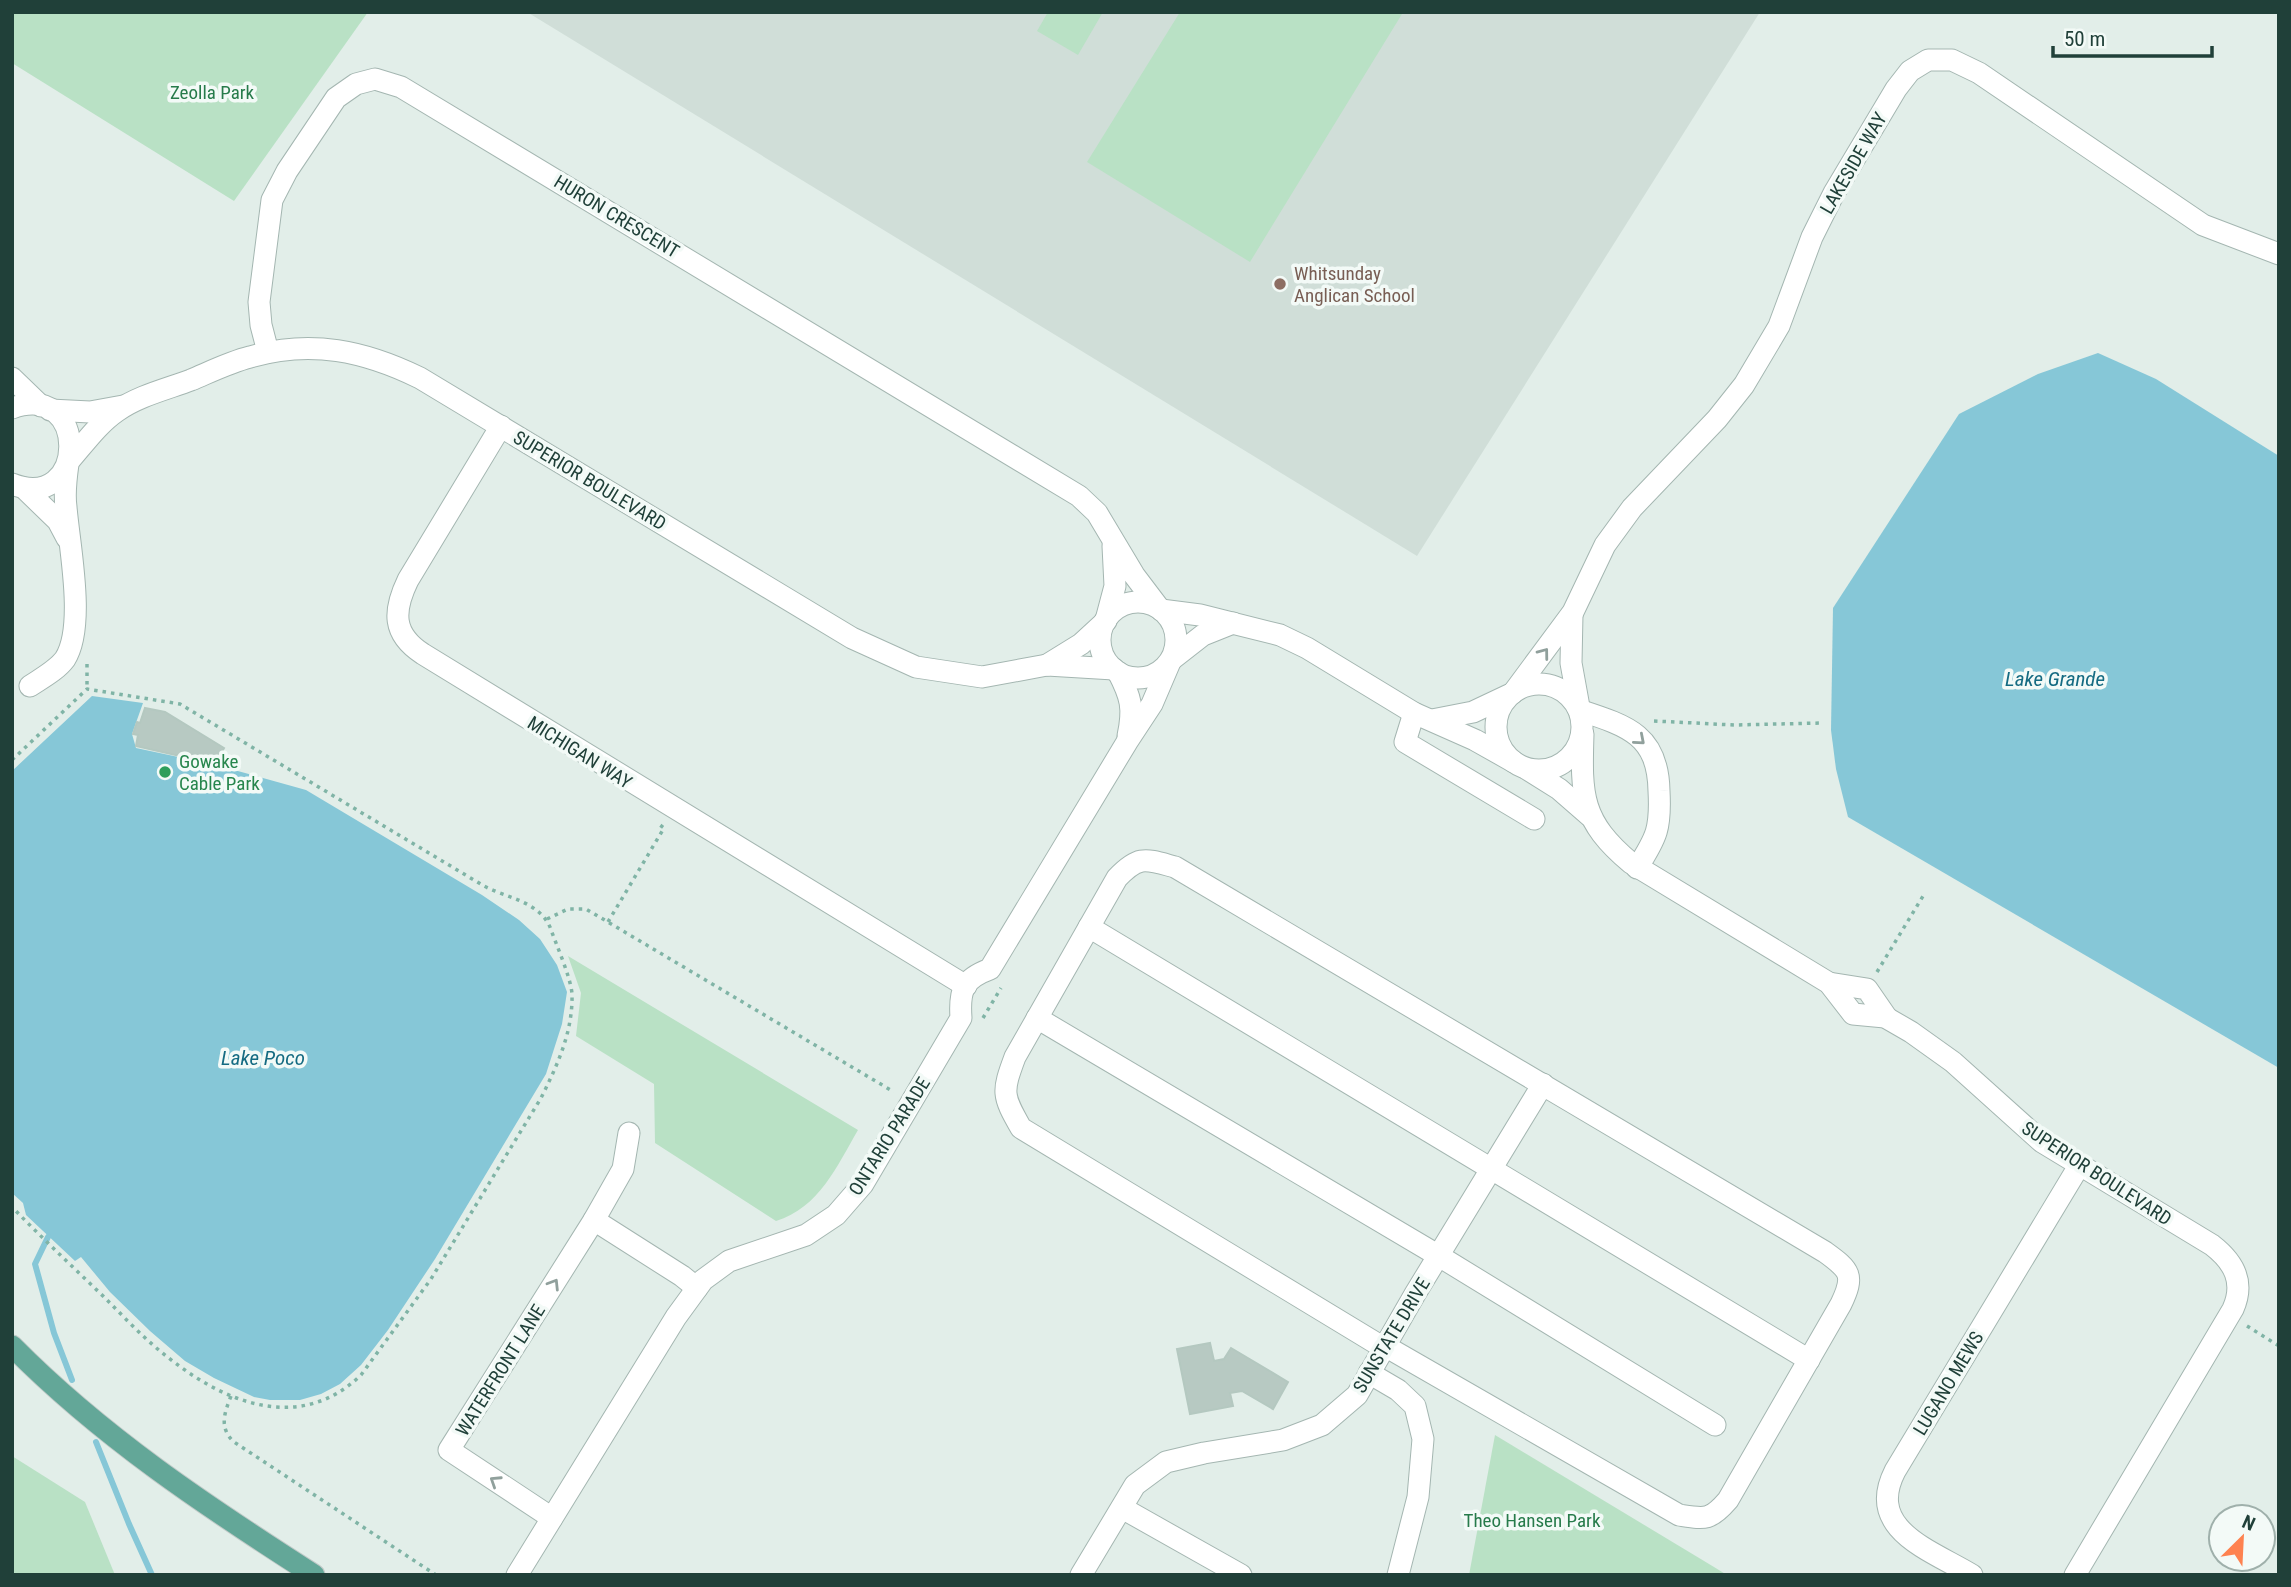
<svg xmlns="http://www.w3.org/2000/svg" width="2291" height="1587" viewBox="0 0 2291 1587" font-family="'Roboto Condensed',sans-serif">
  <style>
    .built { fill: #d0ded8 }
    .green { fill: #b9e1c5 }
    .water { fill: #86c7d7 }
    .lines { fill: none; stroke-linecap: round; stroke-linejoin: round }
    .stream { stroke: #86c7d7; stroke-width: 6 }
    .building { fill: #b7c9c2; stroke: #b4c8c0; stroke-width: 2 }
    .minor-casing { stroke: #a4b6b1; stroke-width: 23 }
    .major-casing { stroke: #c1cac8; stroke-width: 23 }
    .path { stroke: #80b4a6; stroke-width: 3.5; stroke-dasharray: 3.5 5; stroke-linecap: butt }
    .minor { stroke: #fff; stroke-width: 21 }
    .major { stroke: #63a798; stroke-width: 21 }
    .oneway { stroke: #90a09c }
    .education-dot { fill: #8d6e63; stroke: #f3faf7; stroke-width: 2.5 }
    .leisure-dot { fill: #2e9e5b; stroke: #f3faf7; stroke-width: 2.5 }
    .labels { text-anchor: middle; stroke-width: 7; stroke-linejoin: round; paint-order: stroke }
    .park-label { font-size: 19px; fill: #277b4b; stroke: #f3faf7 }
    .street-label { font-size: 19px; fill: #204039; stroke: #f3faf7 }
    .education-label { font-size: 19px; fill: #785e54; stroke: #f3faf7; text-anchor: start }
    .leisure-label { font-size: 19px; fill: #27864d; stroke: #f3faf7; text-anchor: start }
    .water-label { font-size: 21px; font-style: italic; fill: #156b82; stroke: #f3faf7 }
  </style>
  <rect width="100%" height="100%" fill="#e2eee9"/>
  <polygon class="built" points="527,12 1760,12 1417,556"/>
  <g class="green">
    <polygon points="12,12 368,12 234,201 12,63"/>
    <polygon points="1048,12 1103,12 1078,55 1037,31"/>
    <polygon points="1180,12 1399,12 1402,14 1250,262 1087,162"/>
    <path d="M568,956L858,1130C837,1166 819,1208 776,1221L655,1143L654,1084L576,1036L581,993Z"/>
    <polygon points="1495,1435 1714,1567 1727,1575 1469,1575"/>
    <polygon points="12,1456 85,1502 115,1575 12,1575"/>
  </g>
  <g class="water">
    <polygon points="2098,353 2156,379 2279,456 2279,1068 1848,817 1836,769 1831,730 1833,608 1959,414 2038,374"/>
    <polygon points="92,696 143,703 132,734 136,748 216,765 306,790 482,895 519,920 540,939 557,965 567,992 562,1024 546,1074 435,1259 388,1330 361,1365 340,1384 321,1394 300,1400 270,1400 254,1397 214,1378 185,1361 150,1331 110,1292 81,1257 75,1261 26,1215 23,1203 12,1193 12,771"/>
  </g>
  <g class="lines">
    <g class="stream">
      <polyline points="48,1237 35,1264 54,1333 72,1380"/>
      <polyline points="96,1442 129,1524 152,1575"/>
    </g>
  </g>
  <g class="building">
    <polygon points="145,708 165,712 224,748 215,764 136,746 138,735 133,734 137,722 140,723"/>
    <polygon points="1210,1343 1214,1361 1224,1359 1231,1348 1288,1382 1273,1409 1242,1391 1230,1393 1233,1406 1190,1414 1177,1349"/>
  </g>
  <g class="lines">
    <defs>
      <g id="minor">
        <polyline points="268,352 261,325 259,302 272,200 287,171 336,98 356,84 375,79 401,87 1079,496 1097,513 1134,575 1159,608"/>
        <polyline points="12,378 41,406"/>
        <path d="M12,408C90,380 88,514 12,484"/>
        <polyline points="50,410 90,412 123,406"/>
        <path d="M501,426L408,580C393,611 392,634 423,654L966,986"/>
        <path d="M69,461C84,444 98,424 117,411C138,396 167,389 191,380C210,372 230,362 250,357C311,339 365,351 420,378L852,638L916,667L982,677L1047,665L1114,669"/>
        <polyline points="24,488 58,521 67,538"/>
        <circle cx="1138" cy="640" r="38"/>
        <polyline points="1161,610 1200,615 1280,635 1307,648 1414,713 1475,740 1514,762"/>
        <polyline points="1572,614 1571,663 1579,707"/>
        <polyline points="1106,620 1115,586 1113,546"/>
        <polyline points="1171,660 1203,635 1233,623"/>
        <polyline points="1047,665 1081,644 1106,621"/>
        <path d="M1118,672C1131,697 1134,708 1128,736"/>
        <circle cx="1539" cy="727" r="43"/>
        <path d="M30,686C42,678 57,670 65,659C86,626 69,545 66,507C64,493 66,478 68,464"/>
        <polyline points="1513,693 1573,612 1605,545 1632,508 1717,419 1744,385 1779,326 1812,237 1834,193 1896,89 1910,71 1928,60 1952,60 1979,73 2203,225 2279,254"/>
        <path d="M1579,710C1628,726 1658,735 1659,791C1661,828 1657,837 1637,868"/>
        <polyline points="1414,713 1405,742 1534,819"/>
        <polyline points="1432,720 1473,712 1509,695"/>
        <path d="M1583,734C1581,796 1581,821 1631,863L1829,983L1853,1014L1885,1017L1911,1032L1953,1062L2042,1142L2212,1245C2234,1262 2245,1282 2233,1309L2075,1575"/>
        <polyline points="1527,769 1559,789 1590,816"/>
        <polyline points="1089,927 1809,1360"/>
        <polyline points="1829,983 1867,989 1887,1018"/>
        <polyline points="1037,1018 1439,1256 1715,1425"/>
        <polyline points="594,1220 623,1169 629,1133"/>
        <path d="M1384,1348L1021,1128C1002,1095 1002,1092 1015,1057L1117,878C1139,855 1145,859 1175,867L1825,1252C1850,1270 1855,1275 1841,1304L1728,1500C1710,1521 1705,1519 1679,1515L1385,1346"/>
        <polyline points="1369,1373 1398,1390 1415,1406 1423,1439 1418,1497 1398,1575"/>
        <polyline points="1122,1508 1241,1575"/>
        <polyline points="552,1518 449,1450 594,1220 682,1276 697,1288"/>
        <path d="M517,1575L676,1317L703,1280L729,1261L806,1235L836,1215L863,1184L961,1018C959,990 963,979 990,969L1127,742L1152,704L1170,662"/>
        <polyline points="1081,1575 1135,1485 1166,1462 1204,1453 1283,1440 1322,1425 1357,1395 1415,1294 1543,1084"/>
        <path d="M1972,1575C1931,1550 1865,1530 1895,1471L2079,1166"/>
      </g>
      <path id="major" d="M12,1346C102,1437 206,1506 314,1575"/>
    </defs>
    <use href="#minor" class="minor-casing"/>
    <use href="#major" class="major-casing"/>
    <g class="path">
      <polyline points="87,664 87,689"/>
      <polyline points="1654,721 1734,725 1821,723"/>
      <path d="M12,760L87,689L180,704L484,886C507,898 538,901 550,927C556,944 571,978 572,994C573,1032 557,1066 541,1098L431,1279L361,1375C303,1431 231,1406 174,1362C148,1343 126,1319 104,1297C73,1267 42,1238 12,1207"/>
      <polyline points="547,919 568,909 586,909 894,1092"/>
      <polyline points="608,922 664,828 660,825"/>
      <polyline points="1877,972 1923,896"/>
      <polyline points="983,1018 1001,988"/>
      <polyline points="2247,1326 2279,1346"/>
      <path d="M231,1396C224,1414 219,1428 234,1442L436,1575"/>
    </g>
    <use href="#minor" class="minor"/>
    <use href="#major" class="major"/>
  </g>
  <defs><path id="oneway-chevron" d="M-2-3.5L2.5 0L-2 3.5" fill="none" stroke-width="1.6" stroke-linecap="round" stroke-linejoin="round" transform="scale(1.75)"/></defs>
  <g class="oneway">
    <use href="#oneway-chevron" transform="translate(1544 653) rotate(-53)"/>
    <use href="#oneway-chevron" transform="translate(1640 740) rotate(41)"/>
    <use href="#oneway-chevron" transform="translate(554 1284) rotate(-58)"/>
    <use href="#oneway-chevron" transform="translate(495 1481) rotate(-147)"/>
  </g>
  <circle class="education-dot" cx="1280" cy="284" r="7"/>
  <circle class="leisure-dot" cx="165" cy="772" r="7"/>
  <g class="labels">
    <g class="park-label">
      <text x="212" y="99">Zeolla Park</text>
      <text x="1532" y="1527">Theo Hansen Park</text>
    </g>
    <g class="street-label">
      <text transform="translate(1853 163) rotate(-60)" y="7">LAKESIDE WAY</text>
      <text transform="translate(617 216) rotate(31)" y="7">HURON CRESCENT</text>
      <text transform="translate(590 480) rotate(31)" y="7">SUPERIOR BOULEVARD</text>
      <text transform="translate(580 752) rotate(32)" y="7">MICHIGAN WAY</text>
      <text transform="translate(889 1136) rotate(-58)" y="7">ONTARIO PARADE</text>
      <text transform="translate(2097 1173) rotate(33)" y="7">SUPERIOR BOULEVARD</text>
      <text transform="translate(1391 1335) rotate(-59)" y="7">SUNSTATE DRIVE</text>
      <text transform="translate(500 1370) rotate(-58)" y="7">WATERFRONT LANE</text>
      <text transform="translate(1948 1383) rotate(-59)" y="7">LUGANO MEWS</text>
    </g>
    <g class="education-label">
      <text x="1294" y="280">Whitsunday<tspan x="1294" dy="22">Anglican School</tspan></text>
    </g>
    <g class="leisure-label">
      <text x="179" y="768">Gowake<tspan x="179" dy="22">Cable Park</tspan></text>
    </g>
    <g class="water-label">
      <text x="2055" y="686">Lake Grande</text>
      <text x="263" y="1065">Lake Poco</text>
    </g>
  </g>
  <rect width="2291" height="1587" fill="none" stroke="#204039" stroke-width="28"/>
  <g transform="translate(2242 1538) rotate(24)"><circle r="33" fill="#f3faf7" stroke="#9fb0ab" stroke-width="2"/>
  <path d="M0-5L12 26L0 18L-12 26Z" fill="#fe8250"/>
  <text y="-10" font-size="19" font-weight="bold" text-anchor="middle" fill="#204039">N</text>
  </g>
  <path d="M2053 46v10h159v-10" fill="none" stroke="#204039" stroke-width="3.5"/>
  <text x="2064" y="46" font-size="21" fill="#204039" stroke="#f3faf7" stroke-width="5" paint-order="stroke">50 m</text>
</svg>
